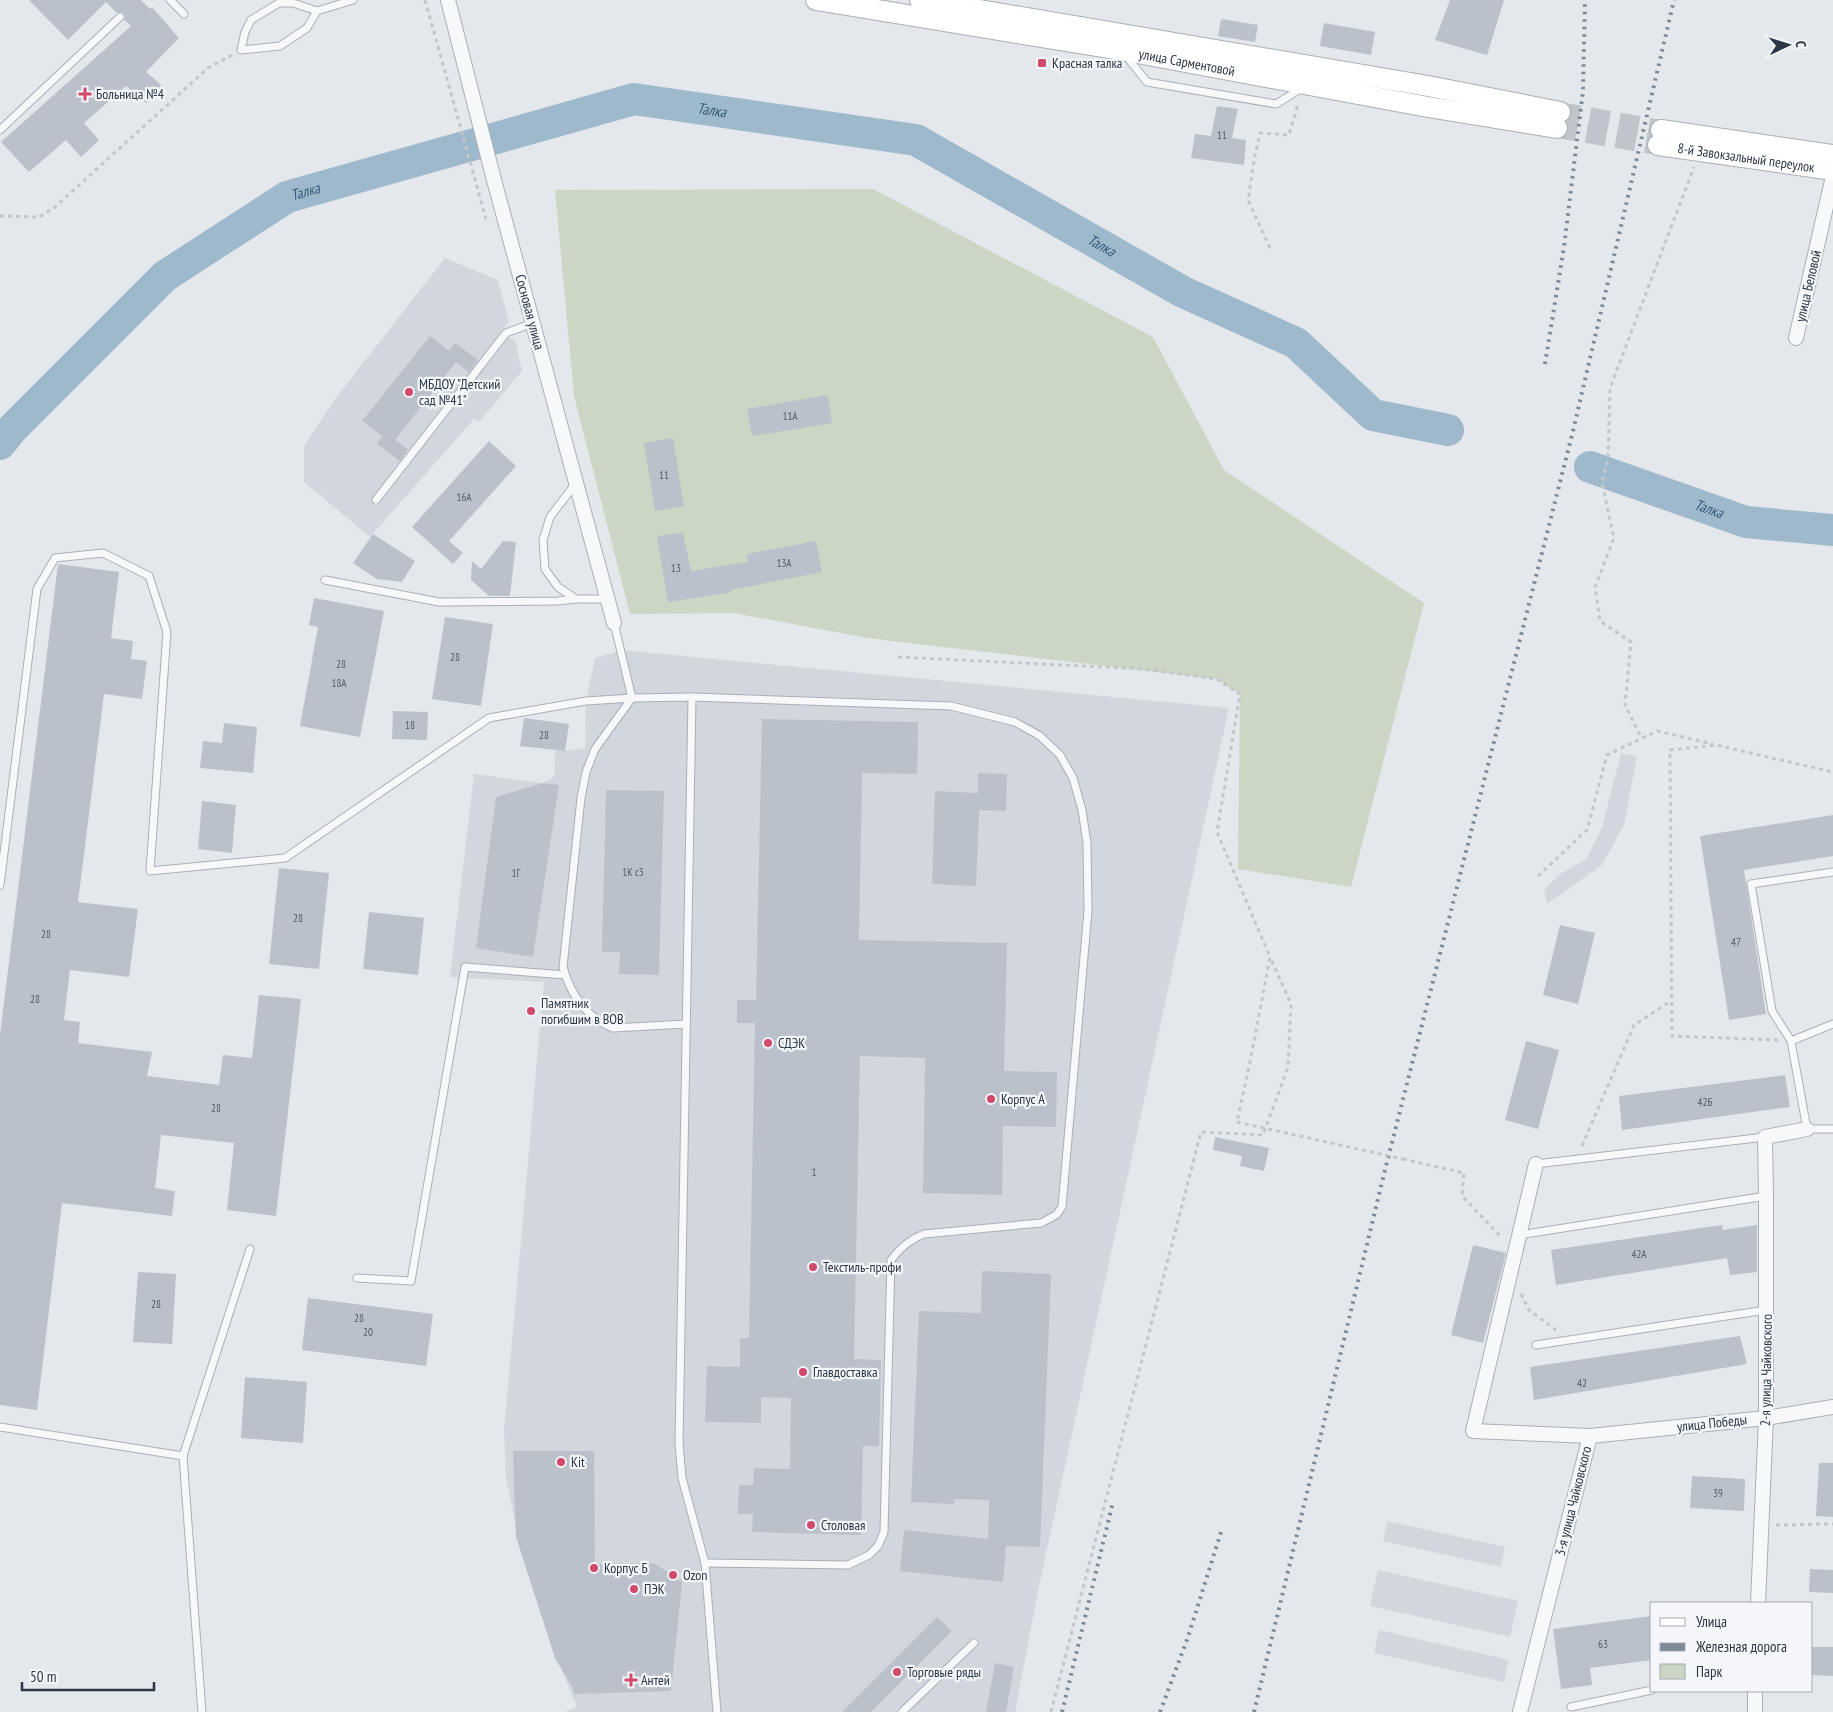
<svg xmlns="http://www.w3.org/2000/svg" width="1833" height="1712" viewBox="0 0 1833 1712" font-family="'PT Sans Narrow',sans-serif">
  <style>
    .built { fill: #d2d7de }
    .green { fill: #cbd6c5 }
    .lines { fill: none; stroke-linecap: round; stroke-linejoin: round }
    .river { stroke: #9fb9cc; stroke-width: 32 }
    .building { fill: #bbc1ca }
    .secondary-tunnel { stroke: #bfc5cb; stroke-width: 20; stroke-dasharray: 20 10; stroke-linecap: butt }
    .lane-casing { stroke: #a9afb7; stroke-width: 9 }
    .street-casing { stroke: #a9afb7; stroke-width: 16 }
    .secondary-casing { stroke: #a9afb7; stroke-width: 22 }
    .path { stroke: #c2c6cb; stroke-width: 3; stroke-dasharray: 4 4; stroke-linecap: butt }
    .lane { stroke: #f7f8fa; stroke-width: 7 }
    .street { stroke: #f7f8fa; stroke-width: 14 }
    .secondary { stroke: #fff; stroke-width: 20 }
    .rail { stroke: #7d8996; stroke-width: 4; stroke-dasharray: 2.5 5; stroke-linecap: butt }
    .path-bridge { stroke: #c2c6cb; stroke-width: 3; stroke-dasharray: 4 4; stroke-linecap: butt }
    .poi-dot { fill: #d1496b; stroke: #f4f6f9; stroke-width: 2 }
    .labels { text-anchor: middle; stroke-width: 4.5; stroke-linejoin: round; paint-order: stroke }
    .number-label { font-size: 11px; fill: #4f5a66 }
    .street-label { font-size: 14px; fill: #2b3745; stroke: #f4f6f9 }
    .poi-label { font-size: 14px; fill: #2b3745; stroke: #f4f6f9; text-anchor: start }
    .water-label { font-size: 15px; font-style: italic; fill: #345a7a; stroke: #f4f6f9 }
  </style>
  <rect width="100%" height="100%" fill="#e4e8ec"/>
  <g class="built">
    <polygon points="445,258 498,280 509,322 504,328 508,338 515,339 522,371 479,422 474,419 370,537 304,482 304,446 332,403"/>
    <polygon points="621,650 1229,708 1038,1591 1015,1712 564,1712 577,1707 555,1654 520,1547 506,1478 504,1431 544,982 450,977 474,774 543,783 554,777 555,750 565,751 585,748 586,701 595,658"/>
    <polygon points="1621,753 1637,756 1624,825 1602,865 1547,904 1544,889 1562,873 1586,859 1602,828"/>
    <polygon points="1387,1521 1505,1547 1501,1567 1383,1541"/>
    <polygon points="1378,1570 1518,1601 1510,1637 1370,1606"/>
    <polygon points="1379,1630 1509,1660 1504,1682 1374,1653"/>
  </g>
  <polygon class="green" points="873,189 1153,337 1224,470 1424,603 1351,887 1238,869 1240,694 1217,679 867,638 734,613 630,614 574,396 555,190"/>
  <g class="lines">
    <g class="river">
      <path id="s1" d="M0,444L13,428L165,276L287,197L634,99L916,140L1183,292L1296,343L1373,415L1448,430"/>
      <path id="s2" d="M1590,467L1746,522L1833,530"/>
    </g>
  </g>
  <g class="building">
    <polygon points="29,0 141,0 150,9 152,7 179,38 146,72 161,85 146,103 126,86 84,123 99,140 81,157 66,140 29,172 1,142 131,26 124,20 125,16 123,13 117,13 106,2 68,40"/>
    <polygon points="1450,0 1504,0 1487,55 1435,40"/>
    <polygon points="1221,19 1258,25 1255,42 1218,36"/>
    <polygon points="1324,23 1375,32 1371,55 1320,46"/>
    <polygon points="1217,106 1238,109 1232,138 1246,140 1244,165 1191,158 1195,134 1211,136"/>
    <polygon points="430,336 449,351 455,343 478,360 469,372 456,362 395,440 408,449 400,461 377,444 382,436 362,421"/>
    <polygon points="828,395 832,423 752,436 747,409"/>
    <polygon points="673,438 684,506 655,511 644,443"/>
    <polygon points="489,441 516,466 449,541 463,553 453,564 412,527"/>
    <polygon points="683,533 691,571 748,562 747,554 816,541 822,572 731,590 732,592 668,602 657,536"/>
    <polygon points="373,534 415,561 402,582 377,579 353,563"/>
    <polygon points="503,541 516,542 510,596 489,596 471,580 472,561 481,569"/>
    <polygon points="58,564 119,572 111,638 133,641 131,659 147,661 142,699 104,694 78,902 138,909 129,977 70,970 64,1020 80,1022 78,1043 152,1052 147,1076 219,1085 223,1055 252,1058 259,995 301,999 276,1216 227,1210 234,1143 161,1135 155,1188 175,1191 172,1216 62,1203 37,1410 0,1405 0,1035"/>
    <polygon points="314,598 384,611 360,737 300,726 318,627 309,625"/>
    <polygon points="445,617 493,624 481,706 432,699"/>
    <polygon points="393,711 428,712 427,740 392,739"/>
    <polygon points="524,718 569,724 565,751 520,746"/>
    <polygon points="762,719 918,722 917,774 862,773 859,940 1007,943 1004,1071 1057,1072 1056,1127 1003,1126 1002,1195 923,1193 925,1058 860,1056 854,1359 881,1360 879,1446 863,1446 861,1535 752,1532 753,1514 738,1514 739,1485 753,1485 754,1468 790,1469 791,1398 761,1397 761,1423 705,1422 707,1366 740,1367 740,1338 749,1338 755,1023 737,1023 737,1000 756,1000"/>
    <polygon points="224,723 257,727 253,773 200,768 203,741 222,743"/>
    <polygon points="978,773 1007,774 1006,811 979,810 976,886 932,884 935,791 978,793"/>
    <polygon points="543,783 559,785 533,957 476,948 496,797"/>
    <polygon points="606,790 664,791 659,975 619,974 620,952 602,952"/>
    <polygon points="202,801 236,805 232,853 198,849"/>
    <polygon points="1833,815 1833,856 1744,870 1766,1014 1729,1020 1700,836"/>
    <polygon points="279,868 329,873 319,969 269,964"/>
    <polygon points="369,912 424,918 418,975 363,969"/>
    <polygon points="1560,925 1595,933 1578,1004 1543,995"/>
    <polygon points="1526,1041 1559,1050 1538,1129 1505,1120"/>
    <polygon points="1785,1075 1790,1107 1622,1130 1619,1096"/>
    <polygon points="1215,1137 1269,1148 1264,1171 1240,1166 1242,1156 1213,1150"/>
    <polygon points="1722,1225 1723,1230 1757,1225 1757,1272 1730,1275 1727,1258 1556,1285 1551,1250"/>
    <polygon points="1473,1245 1506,1253 1483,1343 1451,1335"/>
    <polygon points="982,1271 1051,1274 1040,1547 1006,1546 1003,1582 900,1571 904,1530 988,1539 989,1500 954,1499 954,1504 911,1502 919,1311 981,1313"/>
    <polygon points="138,1272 176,1274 172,1344 133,1342"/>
    <polygon points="308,1298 433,1314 426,1366 302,1350"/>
    <polygon points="1740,1336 1747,1364 1534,1400 1530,1367"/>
    <polygon points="245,1377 307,1382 303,1443 241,1438"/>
    <polygon points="513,1451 594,1451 595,1564 654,1563 682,1582 671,1691 574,1694 573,1688 555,1658 516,1537"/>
    <polygon points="1819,1463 1833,1463 1833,1517 1816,1516"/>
    <polygon points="1692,1476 1745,1479 1744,1511 1690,1508"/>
    <polygon points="1810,1569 1833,1570 1833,1593 1809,1592"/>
    <polygon points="1652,1616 1652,1660 1590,1668 1592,1685 1561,1689 1553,1629"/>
    <polygon points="937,1617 952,1631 871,1712 842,1712"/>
    <polygon points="1812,1647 1833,1647 1833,1676 1812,1675"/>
    <polygon points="995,1663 1014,1667 1006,1712 986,1712"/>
  </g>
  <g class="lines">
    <g class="secondary-tunnel">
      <polyline points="1560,112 1661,130"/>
      <polyline points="1557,128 1658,145"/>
    </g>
    <defs>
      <g id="lane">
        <polyline points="170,0 184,14"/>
        <polyline points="317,11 307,28 280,46 241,50 245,32 251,20 279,3 293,3 317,11 353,0"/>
        <polyline points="1126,56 1147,82 1276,104 1302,88"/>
        <polyline points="0,130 120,17"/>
        <polyline points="376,500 506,333 533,323"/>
        <polyline points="325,580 439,602 558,601 576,599 607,599"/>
        <polyline points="576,599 558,587 545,569 543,540 550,517 576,483"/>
        <path d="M614,623L632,698L595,749L586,772L581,798L563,967C570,994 587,1018 613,1028L686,1024"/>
        <polyline points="692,697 679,1443 682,1478 705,1563 717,1712"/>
        <polyline points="1833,872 1751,884 1772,1011 1791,1041 1807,1129 1833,1129"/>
        <path d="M0,885L37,589L55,558L103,553L149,576L167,632L150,871L285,858L489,718L586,701L632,698L692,697L951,706L1015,722L1040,736L1060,755L1073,778L1082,810L1087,843L1088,911L1062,1207L1056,1215L1041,1223L924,1234C910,1239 900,1248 891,1260L884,1532L878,1546L869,1555L848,1565L705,1563"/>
        <polyline points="1791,1041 1833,1024"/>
        <polyline points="1536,1164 1765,1137"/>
        <polyline points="1519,1235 1766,1196"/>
        <polyline points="357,1278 411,1281 465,967 565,975"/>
        <polyline points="1536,1345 1766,1310"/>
        <polyline points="0,1427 183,1456"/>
        <polyline points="1571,1707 1652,1690"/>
        <polyline points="202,1712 183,1456 250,1249"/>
        <polyline points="902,1712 974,1643"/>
      </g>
      <g id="street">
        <polyline points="448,0 494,180 614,623"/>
        <polyline points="1796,338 1833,176"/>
        <polyline points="1536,1164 1473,1431 1590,1436 1766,1418 1833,1407"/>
        <polyline points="1758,1603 1766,1418 1766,1196 1765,1137 1807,1129"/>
        <polyline points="1520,1712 1590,1436"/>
        <polyline points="1755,1712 1755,1691"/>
      </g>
      <g id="secondary">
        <path id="s3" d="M816,0L1121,50L1428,107L1557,128"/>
        <polyline points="920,0 1428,86 1560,112"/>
        <polyline points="1661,130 1833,155"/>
        <path id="s4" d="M1658,145L1833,170"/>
      </g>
    </defs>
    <use href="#lane" class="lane-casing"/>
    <use href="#street" class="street-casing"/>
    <use href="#secondary" class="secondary-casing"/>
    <g class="path">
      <polyline points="425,0 486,219"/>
      <polyline points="0,216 39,217 55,207 208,68 232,55"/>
      <polyline points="1270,248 1248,200 1255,155 1260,133 1289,135 1298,104"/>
      <polyline points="898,657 1143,669 1217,679 1240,694 1217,832 1270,957 1251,1057 1237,1122"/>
      <polyline points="1640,735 1625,705 1631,642 1600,621 1595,587 1614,538 1602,483 1608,458 1610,388 1694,167"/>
      <polyline points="1538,876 1587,830 1607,755 1657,731 1713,744"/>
      <polyline points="1778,1040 1672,1036 1670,750 1716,745 1833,772"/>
      <polyline points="1582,1146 1634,1025 1671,1001"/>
      <polyline points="1403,1159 1464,1173 1462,1196 1502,1238"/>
      <polyline points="1521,1294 1529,1310 1556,1330"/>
      <polyline points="1776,1525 1833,1524"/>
      <polyline points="1051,1712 1201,1132 1263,1135 1288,1067 1291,1004 1270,957"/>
    </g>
    <use href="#lane" class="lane"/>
    <use href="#street" class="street"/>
    <use href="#secondary" class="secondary"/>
    <g class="rail">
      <polyline points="1545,364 1564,247 1583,91 1585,0"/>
      <polyline points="1062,1712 1113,1502"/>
      <polyline points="1160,1712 1188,1637 1221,1532"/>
      <polyline points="1254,1712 1384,1174 1573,431 1674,0"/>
    </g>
    <polyline class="path-bridge" points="1237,1122 1403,1159"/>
  </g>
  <g class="poi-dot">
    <rect x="1037" y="58" width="10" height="10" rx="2.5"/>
    <path d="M82.5 86.5h5v5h5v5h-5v5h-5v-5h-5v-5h5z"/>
    <circle cx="409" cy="392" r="5"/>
    <circle cx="531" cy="1011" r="5"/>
    <circle cx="768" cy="1043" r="5"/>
    <circle cx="991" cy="1099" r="5"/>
    <circle cx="813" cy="1267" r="5"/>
    <circle cx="803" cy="1372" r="5"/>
    <circle cx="561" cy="1462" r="5"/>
    <circle cx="811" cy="1525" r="5"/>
    <circle cx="594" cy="1568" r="5"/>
    <circle cx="673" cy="1575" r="5"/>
    <circle cx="634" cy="1589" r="5"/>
    <circle cx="897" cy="1672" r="5"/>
    <path d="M628.5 1672.5h5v5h5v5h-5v5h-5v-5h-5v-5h5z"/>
  </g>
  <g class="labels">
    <g class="number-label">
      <text x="1222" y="139">11</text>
      <text x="790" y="420">11А</text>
      <text x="664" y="479">11</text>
      <text x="464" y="501">16А</text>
      <text x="784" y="567">13А</text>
      <text x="676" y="572">13</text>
      <text x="455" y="661">28</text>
      <text x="341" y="668">28</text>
      <text x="339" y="687">18А</text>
      <text x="410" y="729">18</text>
      <text x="544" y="739">28</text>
      <text x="633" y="876">1К с3</text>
      <text x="516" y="877">1Г</text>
      <text x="298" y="922">28</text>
      <text x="46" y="938">28</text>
      <text x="1736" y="946">47</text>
      <text x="35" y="1003">28</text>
      <text x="1705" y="1106">42Б</text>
      <text x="216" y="1112">28</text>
      <text x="814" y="1176">1</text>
      <text x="1639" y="1258">42А</text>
      <text x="156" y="1308">28</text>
      <text x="359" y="1322">28</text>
      <text x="368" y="1336">20</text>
      <text x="1582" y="1387">42</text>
      <text x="1718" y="1497">39</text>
      <text x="1603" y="1648">63</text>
    </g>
    <g class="street-label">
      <text dy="5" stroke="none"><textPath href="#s3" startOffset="376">улица Сарментовой</textPath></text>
      <text dy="5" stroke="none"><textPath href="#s4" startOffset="89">8-й Завокзальный переулок</textPath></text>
      <text transform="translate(1808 286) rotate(-77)" y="5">улица Беловой</text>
      <text transform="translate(530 312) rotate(75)" y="5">Сосновая улица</text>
      <text transform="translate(1766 1370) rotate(-89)" y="5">2-я улица Чайковского</text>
      <text transform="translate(1712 1423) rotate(-6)" y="5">улица Победы</text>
      <text transform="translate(1573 1501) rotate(-76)" y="5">3-я улица Чайковского</text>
    </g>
    <g class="poi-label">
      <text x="1052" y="68">Красная талка</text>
      <text x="96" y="99">Больница №4</text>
      <text x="419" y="389">МБДОУ "Детский<tspan x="419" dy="16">сад №41"</tspan></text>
      <text x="541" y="1008">Памятник<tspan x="541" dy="16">погибшим в ВОВ</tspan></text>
      <text x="778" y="1048">СДЭК</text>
      <text x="1001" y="1104">Корпус А</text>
      <text x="823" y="1272">Текстиль-профи</text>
      <text x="813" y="1377">Главдоставка</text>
      <text x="571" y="1467">Kit</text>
      <text x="821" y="1530">Столовая</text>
      <text x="604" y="1573">Корпус Б</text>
      <text x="683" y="1580">Ozon</text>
      <text x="644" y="1594">ПЭК</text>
      <text x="907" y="1677">Торговые ряды</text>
      <text x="641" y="1685">Антей</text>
    </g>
    <g class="water-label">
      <text dy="5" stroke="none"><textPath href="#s1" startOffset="820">Талка</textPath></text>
      <text dy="5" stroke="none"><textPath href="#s1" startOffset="400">Талка</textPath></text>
      <text dy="5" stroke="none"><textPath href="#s1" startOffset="1240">Талка</textPath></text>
      <text dy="5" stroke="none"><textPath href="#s2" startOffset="126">Талка</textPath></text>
    </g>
  </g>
  <rect x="1650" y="1602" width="162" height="90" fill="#f4f6f9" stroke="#a4aab1"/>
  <rect x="1660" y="1618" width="25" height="8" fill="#ffffff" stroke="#a4aab1"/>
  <text x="1696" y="1627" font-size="15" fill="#2b3745">Улица</text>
  <rect x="1660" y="1643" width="25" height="8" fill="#7d8996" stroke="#a4aab1"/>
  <text x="1696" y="1652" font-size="15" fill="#2b3745">Железная дорога</text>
  <rect x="1660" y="1664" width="25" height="15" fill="#cbd6c5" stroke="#a4aab1"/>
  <text x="1696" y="1677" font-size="15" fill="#2b3745">Парк</text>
  <g transform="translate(1788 45) rotate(86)" stroke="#f4f6f9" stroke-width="4" paint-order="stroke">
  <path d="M0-4L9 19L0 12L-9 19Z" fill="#2b3745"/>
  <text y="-8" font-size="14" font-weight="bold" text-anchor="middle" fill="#2b3745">С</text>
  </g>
  <path d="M22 1682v8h132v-8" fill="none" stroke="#2b3745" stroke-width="2.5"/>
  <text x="30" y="1682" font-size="15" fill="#2b3745" stroke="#f4f6f9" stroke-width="4" paint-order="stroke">50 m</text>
</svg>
